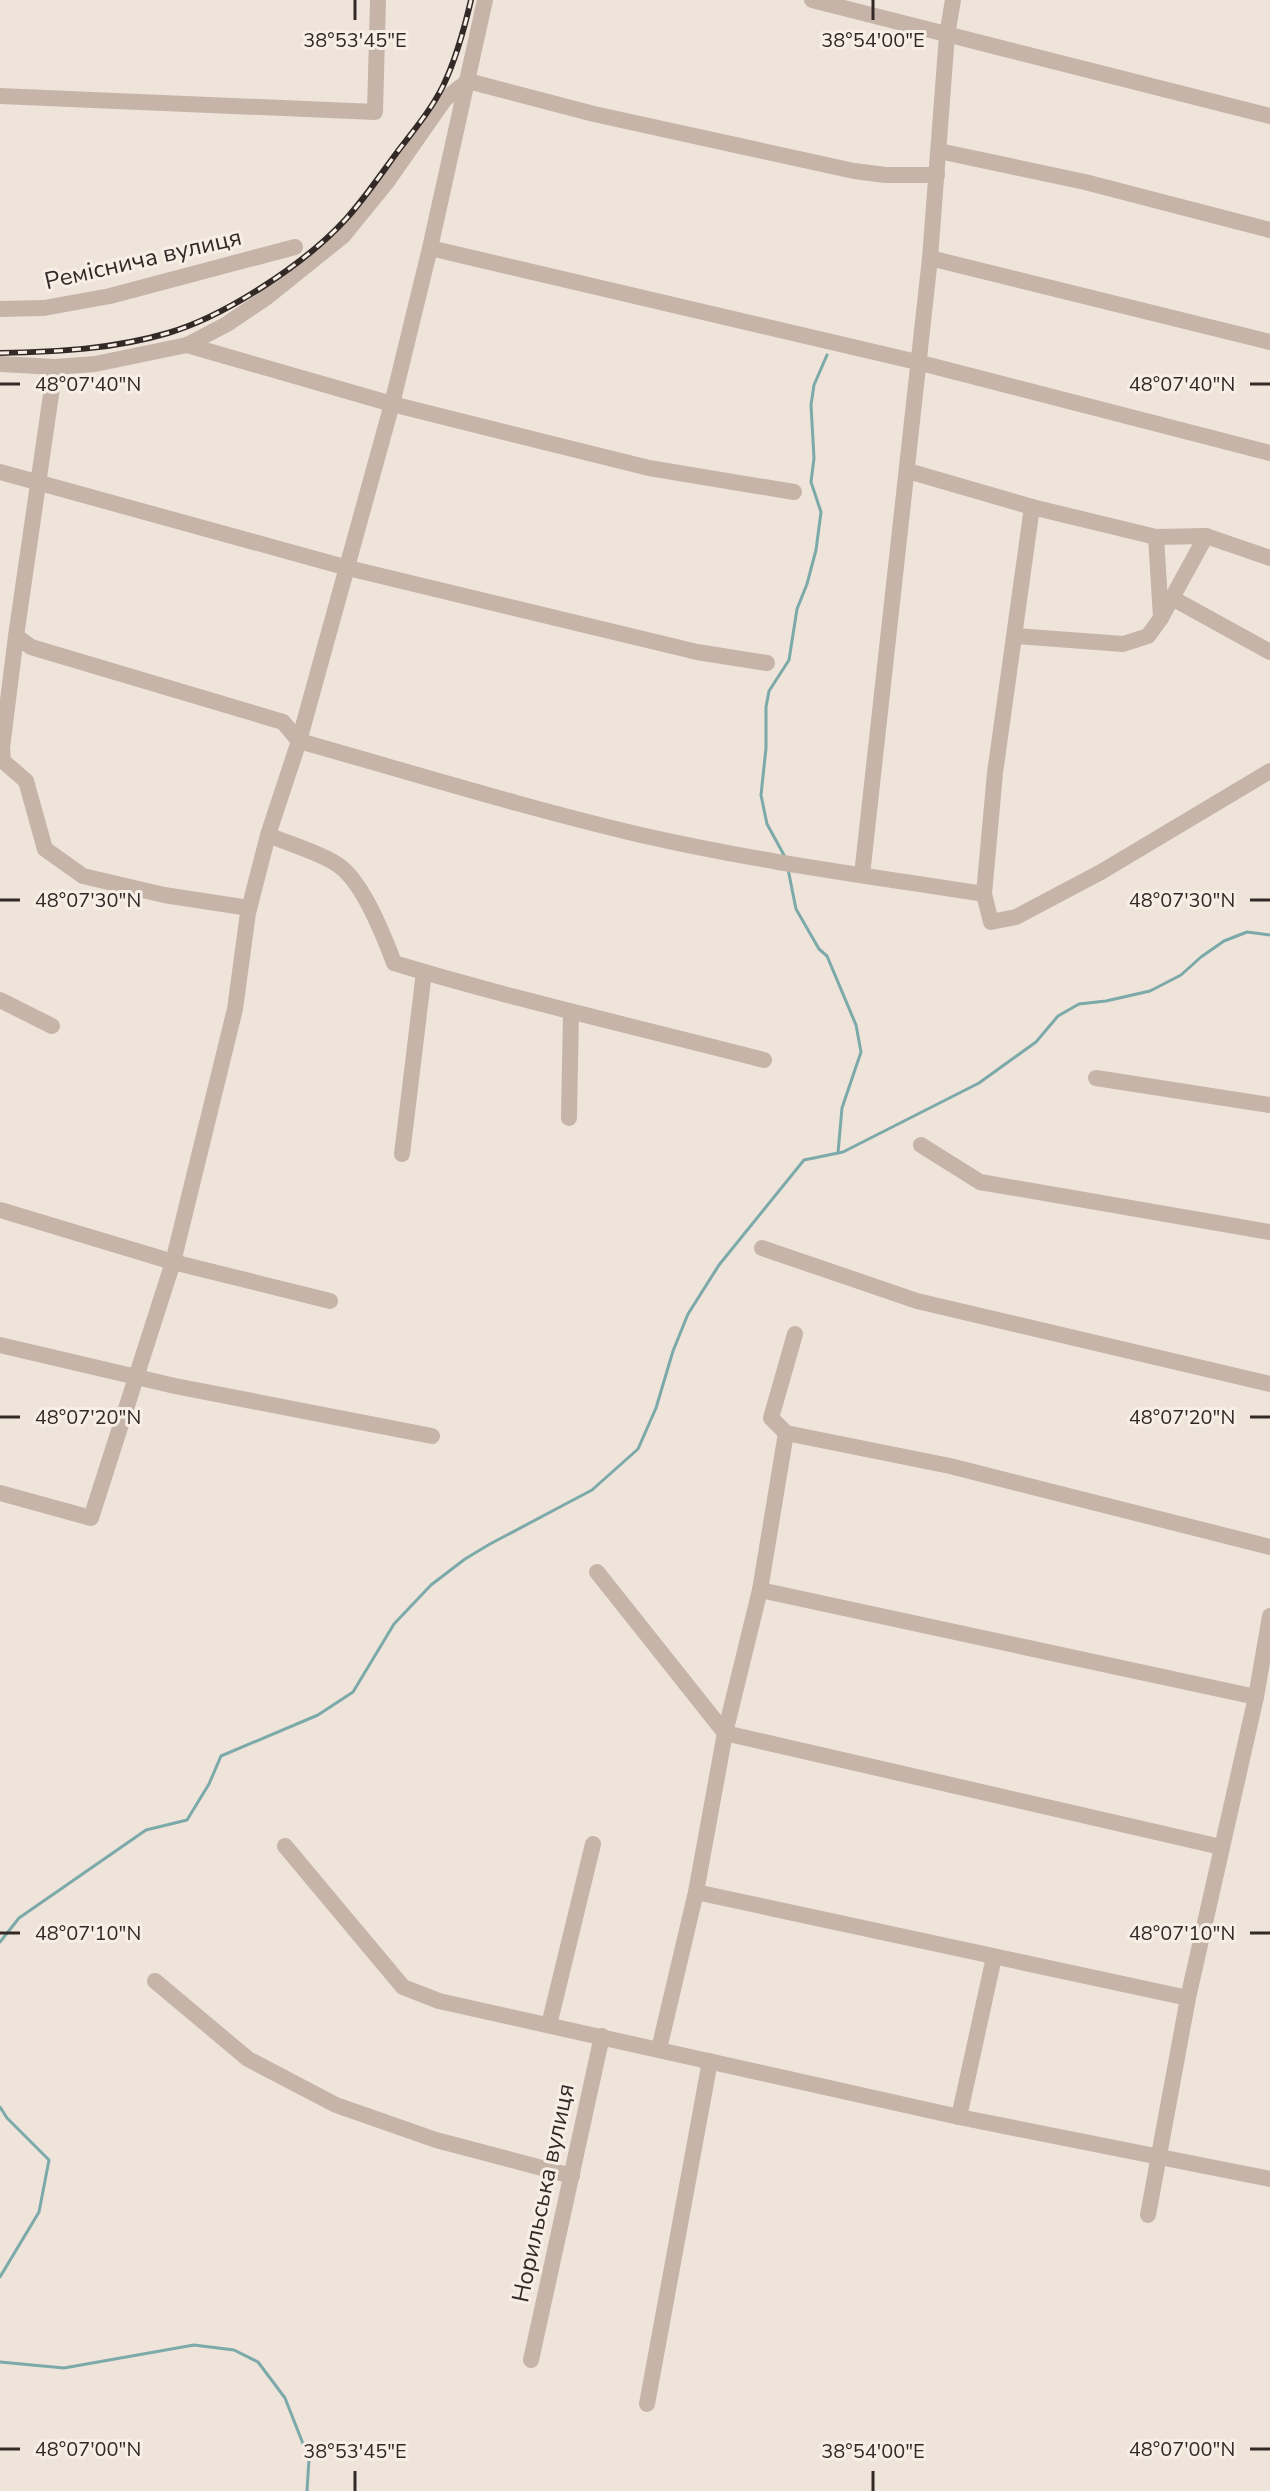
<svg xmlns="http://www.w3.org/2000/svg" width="1270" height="2491" viewBox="0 0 1270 2491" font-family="'Nunito Sans',sans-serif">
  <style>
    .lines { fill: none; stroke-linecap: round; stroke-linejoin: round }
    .stream { stroke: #7ca9a9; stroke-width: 3 }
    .minor { stroke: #c6b4a8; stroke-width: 16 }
    .rail-casing { stroke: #332a27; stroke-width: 6 }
    .rail { stroke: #f7efe6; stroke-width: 3; stroke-dasharray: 9; stroke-linecap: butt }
    .ticks { fill: none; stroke: #332a27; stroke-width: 3 }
    .labels { text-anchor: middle; stroke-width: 6; stroke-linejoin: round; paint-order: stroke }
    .street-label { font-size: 24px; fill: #332a27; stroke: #f7efe6 }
    .ticks-label { font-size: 20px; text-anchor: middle; fill: #332a27; stroke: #f7efe6; stroke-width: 6; stroke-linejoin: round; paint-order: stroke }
  </style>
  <rect width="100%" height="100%" fill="#efe4da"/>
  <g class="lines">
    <g class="stream">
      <polyline points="785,857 767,824 761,795 766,748 766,707 769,691 789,660 797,609 807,584 816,550 821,512 811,482 814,458 811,405 814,385 827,355"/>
      <polyline points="788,869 796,909 819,949 827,956 856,1025 861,1052 842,1108 838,1153"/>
      <polyline points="0,1942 19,1918 146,1830 187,1820 209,1784 221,1756 318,1715 353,1692 394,1624 431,1585 465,1559 490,1544 592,1490 638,1449 656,1408 673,1351 688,1314 719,1265 804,1160 843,1152 979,1083 1036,1042 1058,1016 1079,1004 1106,1001 1150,991 1181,975 1201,957 1224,941 1247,932 1270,935"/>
      <polyline points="0,2107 7,2118 49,2160 39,2212 0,2277"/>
      <polyline points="0,2362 64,2368 194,2345 234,2350 258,2362 285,2398 309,2459 307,2491"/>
    </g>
    <g class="minor">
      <polyline points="812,0 1270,116"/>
      <polyline points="0,96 375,112 378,0"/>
      <polyline points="939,151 1085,182 1270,230"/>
      <path d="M937,175H886L854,171L594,114L468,81L445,99L387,182L343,236L267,297L227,324L187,345L95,364L55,367L16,636L31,647L283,722L299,741C413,773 526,808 641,835C754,861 869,876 984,894"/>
      <polyline points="430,248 917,362 1270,453"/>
      <polyline points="930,258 1270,342"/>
      <polyline points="0,309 44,308 110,296 295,247"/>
      <polyline points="187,345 392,404 649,468 794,492"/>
      <polyline points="0,364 55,367"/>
      <polyline points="908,471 1032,507 1156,537 1206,536 1270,558"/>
      <polyline points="0,472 348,568 697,652 767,663"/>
      <polyline points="1032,507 995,773 984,894 991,922 1016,917 1101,872 1270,771"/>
      <polyline points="1156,537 1161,618"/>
      <polyline points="1172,598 1270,652"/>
      <polyline points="16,636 2,748 3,761 26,781 45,849 83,876 164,895 249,908"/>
      <polyline points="1015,636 1123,644 1148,636 1161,618 1206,536"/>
      <path d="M268,835C287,843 323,854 338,865C362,881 384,936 394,963C516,1000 641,1028 764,1060"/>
      <polyline points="862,875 930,258 947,35 953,0"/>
      <polyline points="0,1000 52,1026"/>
      <polyline points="1096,1078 1270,1105"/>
      <polyline points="569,1118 571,1013"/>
      <polyline points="921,1145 980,1182 1270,1232"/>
      <polyline points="402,1154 424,972"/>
      <polyline points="0,1210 173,1262 330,1301"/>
      <polyline points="762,1248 917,1301 1270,1384"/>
      <polyline points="795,1334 771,1418 786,1433 950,1466 1270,1547"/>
      <polyline points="0,1345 175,1386 432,1436"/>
      <polyline points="0,1493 91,1518 173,1262 235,1009 248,913 268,835 299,741 392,404 430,248 485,0"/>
      <polyline points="597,1572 725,1733 1221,1847"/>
      <polyline points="760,1590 1256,1697"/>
      <polyline points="285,1846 403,1987 439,2001 959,2117 1270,2179"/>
      <polyline points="696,1892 1188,1998"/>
      <polyline points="155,1981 248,2059 336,2105 436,2140 572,2176"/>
      <polyline points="549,2025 593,1844"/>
      <polyline points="659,2049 696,1892 725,1733 760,1590 786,1433"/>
      <polyline points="959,2117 994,1957"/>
      <polyline points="1148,2215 1188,1998 1256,1697 1270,1616"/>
      <polyline points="531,2360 602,2036"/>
      <polyline points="647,2404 710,2061"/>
    </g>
    <defs>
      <path id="rail" d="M0,353C57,352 114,349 168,333C226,316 306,263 346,219C365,198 381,174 398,151C414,130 431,110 443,86C456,59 464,30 471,0"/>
    </defs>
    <use href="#rail" class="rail-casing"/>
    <use href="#rail" class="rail"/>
  </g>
  <path class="ticks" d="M355,0V20M873,0V20M0,384H20M1250,384H1270M0,900H20M1250,900H1270M0,1417H20M1250,1417H1270M0,1933H20M1250,1933H1270M0,2449H20M1250,2449H1270M355,2471V2491M873,2471V2491"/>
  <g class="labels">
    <g class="street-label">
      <text transform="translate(143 259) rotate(-13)" y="8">Реміснича вулиця</text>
      <text transform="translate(543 2193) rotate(-78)" y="8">Норильська вулиця</text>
    </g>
  </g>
  <g class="ticks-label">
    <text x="355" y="47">38°53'45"E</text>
    <text x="873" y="47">38°54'00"E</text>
    <text x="88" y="391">48°07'40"N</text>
    <text x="1182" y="391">48°07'40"N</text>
    <text x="88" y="907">48°07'30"N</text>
    <text x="1182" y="907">48°07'30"N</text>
    <text x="88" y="1424">48°07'20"N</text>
    <text x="1182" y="1424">48°07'20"N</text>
    <text x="88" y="1940">48°07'10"N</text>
    <text x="1182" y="1940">48°07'10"N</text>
    <text x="88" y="2456">48°07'00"N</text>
    <text x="1182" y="2456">48°07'00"N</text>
    <text x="355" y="2458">38°53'45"E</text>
    <text x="873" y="2458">38°54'00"E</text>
  </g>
</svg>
